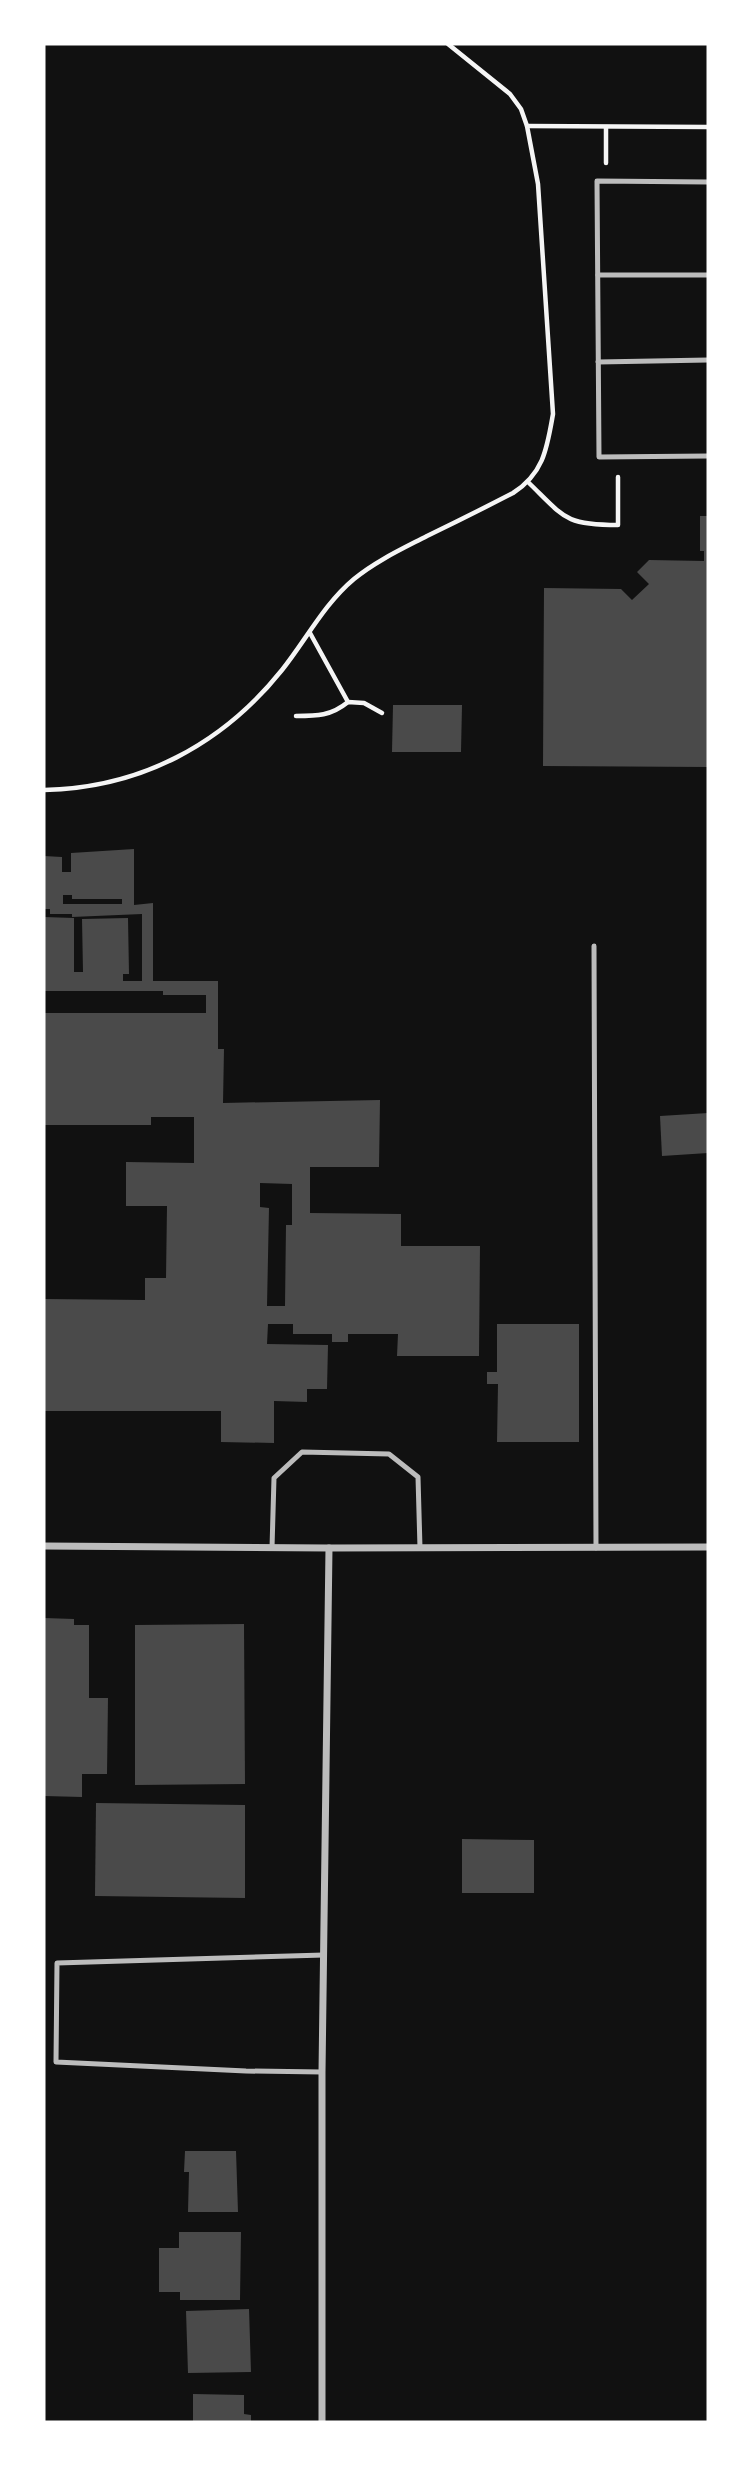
<svg xmlns="http://www.w3.org/2000/svg" width="752" height="2466" viewBox="0 0 752 2466" font-family="'Alegreya Sans',sans-serif">
  <style>
    .building { fill: #4a4a4a; fill-rule: evenodd }
    .lines { fill: none; stroke-linecap: round; stroke-linejoin: round }
    .path { stroke: #f5f5f5; stroke-width: 4.5 }
    .service { stroke: #bcbcbc; stroke-width: 5 }
    .minor { stroke: #bcbcbc; stroke-width: 7 }
  </style>
  <rect width="100%" height="100%" fill="#111"/>
  <g class="building">
    <polygon points="700,516 708,516 708,767 543,766 544,588 621,589 632,600 649,584 637,572 649,560 704,561 704,551 700,551"/>
    <polygon points="393,705 462,705 461,752 392,752"/>
    <path d="M134,849V905L153,903V981H218V1049H224L223,1103L380,1100L379,1167H310V1213L401,1214V1246H480L479,1356H397L398,1334H348V1342H332V1334H293V1324H268L267,1344L328,1345L327,1389H307V1402L274,1401V1443L221,1442V1411H44V1299L145,1300V1278H166L167,1206H126V1162L194,1163V1117H151V1125H44V1013H206V995H163V991H44V917L74,918V972H83L82,919L128,918L129,974H123V981H142V914L72,917V914H50V909H44V856L62,857V872H71V853ZM63,895H72V899H122V904H63ZM260,1183L292,1184V1225H286L285,1306H267L269,1208L260,1207Z"/>
    <polygon points="708,1113 708,1153 662,1156 660,1116"/>
    <polygon points="497,1324 579,1324 579,1442 497,1442 498,1384 487,1384 487,1372 497,1372"/>
    <polygon points="44,1618 74,1619 74,1625 89,1625 89,1698 108,1698 107,1774 82,1774 82,1797 44,1796"/>
    <polygon points="244,1624 245,1784 135,1785 135,1625"/>
    <polygon points="96,1803 245,1805 245,1898 95,1896"/>
    <polygon points="462,1839 534,1840 534,1893 462,1893"/>
    <polygon points="185,2151 236,2151 238,2212 188,2212 189,2172 184,2172"/>
    <polygon points="179,2232 241,2232 240,2300 180,2300 180,2292 159,2292 159,2248 179,2248"/>
    <polygon points="249,2309 251,2372 188,2373 186,2311"/>
    <polygon points="193,2394 244,2395 244,2414 251,2415 251,2422 193,2422"/>
  </g>
  <g class="lines">
    <g class="path">
      <polyline points="527,126 708,127"/>
      <polyline points="606,163 606,128"/>
      <path d="M529,483C565,518 565,525 618,525V477"/>
      <polyline points="310,633 348,702"/>
      <path d="M296,716C317,716 331,716 348,702L364,703L382,713"/>
      <path d="M44,790C140,788 222,745 282,670C306,640 324,604 354,579C376,561 402,549 427,536C456,522 484,508 513,493C544,473 547,448 553,414L538,184L527,126L521,109L510,94L448,44"/>
    </g>
    <g class="service">
      <polyline points="708,182 597,181 599,457 708,456"/>
      <polyline points="598,275 708,275"/>
      <polyline points="598,362 708,360"/>
      <polyline points="594,946 596,1548"/>
      <polyline points="272,1548 274,1478 302,1452 389,1454 418,1477 420,1548"/>
      <polyline points="322,2072 246,2071 56,2062 57,1963 324,1955"/>
    </g>
    <g class="minor">
      <polyline points="44,1546 329,1548 708,1547"/>
      <polyline points="322,2422 322,2072 329,1548"/>
    </g>
  </g>
  <rect width="752" height="2466" fill="none" stroke="#ffffff" stroke-width="91"/>
</svg>
